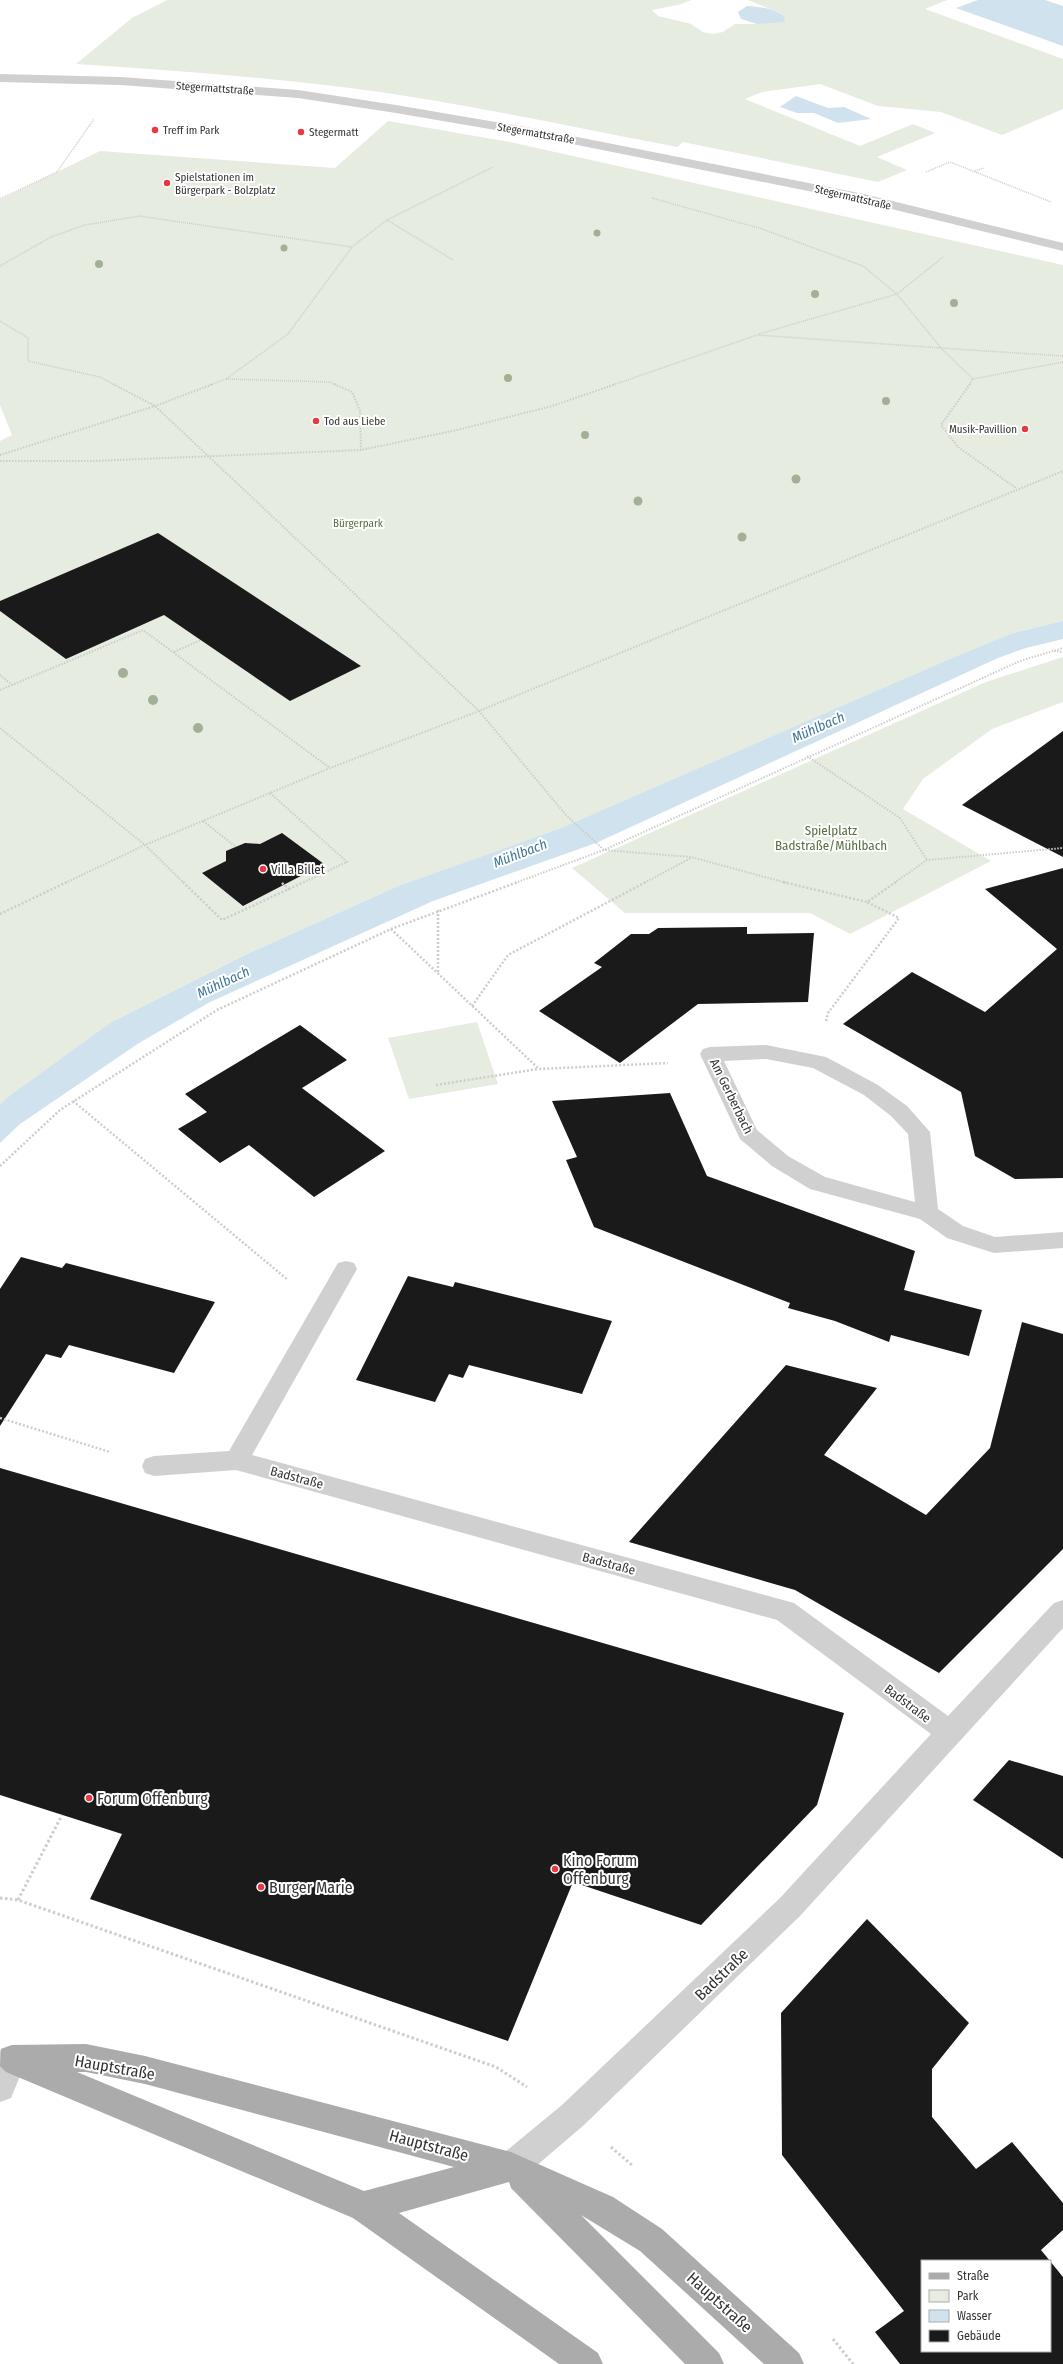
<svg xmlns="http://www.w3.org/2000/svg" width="1063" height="2364" viewBox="0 0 1063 2364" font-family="'Fira Sans Condensed',sans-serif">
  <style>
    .green { fill: #e6ecdf }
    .water { fill: #cfe2ee }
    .building { fill: #1a1a1a; fill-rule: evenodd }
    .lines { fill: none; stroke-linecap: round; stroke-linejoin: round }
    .path-far3 { stroke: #cdcdcd; stroke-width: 1.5; stroke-dasharray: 1 1; stroke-linecap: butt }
    .path-far2 { stroke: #cdcdcd; stroke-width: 2; stroke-dasharray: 1.5 1.5; stroke-linecap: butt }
    .path-far1 { stroke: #cdcdcd; stroke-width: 2.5; stroke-dasharray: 2 2; stroke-linecap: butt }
    .path { stroke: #cdcdcd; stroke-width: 3; stroke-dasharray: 2.5 2.5; stroke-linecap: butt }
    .minor { fill: #d0d0d0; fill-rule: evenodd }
    .major { fill: #ababab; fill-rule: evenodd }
    .tree { fill: #a2b095 }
    .poi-dot { fill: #e63946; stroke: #fff; stroke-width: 1.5 }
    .labels { text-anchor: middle; stroke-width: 4; stroke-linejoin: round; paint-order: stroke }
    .far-street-label { font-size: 11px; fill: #333; stroke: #fff }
    .far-poi-label { font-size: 11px; fill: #333; stroke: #fff; text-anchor: start }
    .far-park-label { font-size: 11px; fill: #56703f; stroke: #fff }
    .park-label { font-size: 13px; fill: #56703f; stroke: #fff }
    .poi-label { font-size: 13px; fill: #333; stroke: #fff; text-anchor: start }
    .street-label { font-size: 13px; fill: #333; stroke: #fff }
    .water-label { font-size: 14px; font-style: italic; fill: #3f7597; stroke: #fff }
    .near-poi-label { font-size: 16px; fill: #333; stroke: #fff; text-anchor: start }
    .near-street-label { font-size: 16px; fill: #333; stroke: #fff }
  </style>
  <rect width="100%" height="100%" fill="#fff"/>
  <g class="green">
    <path d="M167,0H691L682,4L652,10L658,16L691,24L703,32L712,34L723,32L735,24H757L780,13L748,0H947L925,9L1063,59V109L1002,135L941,112L878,106L820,84L762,92L745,99L860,146L913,124L935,133L877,157L907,170L878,182L683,142L677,147C595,131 513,114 431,100C313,80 195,72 76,64L132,18Z"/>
    <polygon points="388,121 510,142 1063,265 1063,621 1013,633 561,828 398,886 245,955 110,1023 0,1104 0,441 12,435 0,405 0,200 100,151 335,168"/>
    <polygon points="1063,657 1063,702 992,729 923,779 903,809 991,861 850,934 810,913 625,913 572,868 986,682"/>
    <polygon points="477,1022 498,1084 409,1099 388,1038"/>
  </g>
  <g class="water">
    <polygon points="978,0 1045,0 1063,6 1063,46 956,8"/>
    <path d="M747,6C760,7 776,8 785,18L784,22L757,24L741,19L738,12Z"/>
    <polygon points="796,96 828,108 844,107 871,119 838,123 814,113 797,113 780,107"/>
    <polygon points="1063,621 1063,639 1026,648 998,658 596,843 433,901 210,1002 139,1043 20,1124 0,1143 0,1104 11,1095 110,1023 245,955 398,886 561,828 948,660 1013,633"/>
  </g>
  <g class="building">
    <polygon points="158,533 361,666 290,701 164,615 66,659 0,611 0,601"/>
    <polygon points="1063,731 1063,857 962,805"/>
    <polygon points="282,833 324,864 243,906 202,873 226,861 226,851 245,843 260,844"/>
    <polygon points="1063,868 1063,1178 1015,1179 975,1156 961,1092 843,1024 912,972 985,1012 1057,949 985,889"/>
    <polygon points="747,927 747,934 814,933 808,1002 698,1004 620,1063 539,1011 602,967 594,963 631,934 649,934 658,928"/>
    <polygon points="300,1025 347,1060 302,1088 385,1151 314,1197 249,1145 220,1163 178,1129 207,1112 185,1094"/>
    <polygon points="670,1093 707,1176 915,1251 904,1290 982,1310 969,1356 891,1335 889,1342 835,1321 788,1308 790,1303 594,1227 566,1160 577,1157 552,1101"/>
    <polygon points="21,1257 62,1268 66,1263 215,1302 174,1373 69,1345 61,1358 46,1354 0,1426 0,1289"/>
    <polygon points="408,1276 453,1287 455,1282 612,1321 582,1394 469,1365 463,1378 449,1374 435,1402 356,1380"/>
    <polygon points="1022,1322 1063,1334 1063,1549 939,1673 795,1590 629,1542 786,1365 877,1388 824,1455 926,1515 990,1448"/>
    <polygon points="0,1468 844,1713 817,1805 701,1925 573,1882 508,2041 90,1899 122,1834 0,1795"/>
    <polygon points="1009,1760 1063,1776 1063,1859 973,1800"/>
    <path d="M867,1919L969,2023L932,2069V2117L976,2169L1012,2142L1063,2203V2230L1041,2250L1063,2277V2364H900L875,2332L904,2311L782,2155L781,2013ZM922,2261H1050V2351H922Z"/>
  </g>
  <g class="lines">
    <g class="path-far3">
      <polyline points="975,171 984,168"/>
      <polyline points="926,172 950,162 1051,202"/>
      <polyline points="652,198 762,229 863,266 897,294"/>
      <polyline points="0,199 57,172 94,119"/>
      <polyline points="387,220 453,260"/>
      <polyline points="943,257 897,294 941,348 1063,356"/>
      <polyline points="0,266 51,237 85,225 139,216 352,247 387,220 493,167"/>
      <polyline points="0,321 28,338 28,361 100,377 115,385"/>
      <polyline points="759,334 897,294"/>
      <polyline points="226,379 330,382 336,385"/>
      <polyline points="210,385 226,379 288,334 352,247"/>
      <polyline points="613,385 757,335 941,348 973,379 1063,362"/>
      <polyline points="969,385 973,379"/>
    </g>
    <g class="path-far2">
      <polyline points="113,384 155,406 479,711 566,815 604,850 691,857 787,883"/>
      <polyline points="334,384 352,392 360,411 361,450"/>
      <polyline points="970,384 941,425 958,447 1016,488"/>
      <polyline points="0,455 155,406 213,384"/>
      <polyline points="0,461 93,461 361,450 457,430 552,406 616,384"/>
      <polyline points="1054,651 1063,652"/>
      <polyline points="174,652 201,640"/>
      <polyline points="0,675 12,685 143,630 330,768"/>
      <polyline points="0,690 12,685"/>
      <polyline points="0,728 145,845 184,883"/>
      <polyline points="807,756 900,818 927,860"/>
      <polyline points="270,793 347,862 302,883"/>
      <polyline points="203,821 236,847"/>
      <polyline points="65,883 145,845 330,768 479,711 1063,471"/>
      <polyline points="515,883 604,850 1020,661 1063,648"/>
      <polyline points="644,883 691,858"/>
      <polyline points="894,883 927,860 1063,848"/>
    </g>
    <g class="path-far1">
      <polyline points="183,882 222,920 304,882"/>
      <polyline points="783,882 867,902"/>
      <polyline points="282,883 290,890"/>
      <polyline points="438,910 438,974"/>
      <polyline points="0,914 67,882"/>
      <polyline points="391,929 539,1069 668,1063"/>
      <polyline points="472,1006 508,955 646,882"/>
      <polyline points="826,1021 828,1013 899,918 867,902 896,882"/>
      <polyline points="436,1085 538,1069"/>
      <polyline points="73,1101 288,1280"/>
      <polyline points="0,1166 60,1110 217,1010 391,929 518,882"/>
      <polyline points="0,1418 110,1452"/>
    </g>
    <g class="path">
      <polyline points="0,1898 18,1900 496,2067 527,2087"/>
      <polyline points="18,1900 62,1815"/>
      <polyline points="611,2147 633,2166"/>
      <polyline points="833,2339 853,2364"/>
    </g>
    <g class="minor">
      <polygon points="0,74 121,77 298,90 396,105 537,129 864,194 1063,243 1063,251 863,202 537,137 396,113 298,98 121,85 0,82"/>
      <path d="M766,1045L826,1057L878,1085L907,1106L930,1132L938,1209L963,1226L995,1237L1063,1232V1248L994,1253L947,1238L920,1219L810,1189L772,1166L740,1139L700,1054L703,1049L710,1047ZM766,1059L813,1068L864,1095L891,1116L908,1134L915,1202L825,1177L788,1156L757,1130L724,1061Z"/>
      <polygon points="346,1261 354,1263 357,1269 252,1455 794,1603 948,1716 1054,1603 1063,1600 1063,1628 800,1916 584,2125 522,2178 511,2182 500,2178 496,2167 500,2156 562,2105 780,1898 931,1734 777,1620 236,1470 154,1476 145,1473 142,1466 145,1459 154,1456 229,1451 338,1263"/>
      <polygon points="12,2045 23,2049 27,2059 11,2098 0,2102 0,2052 1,2049"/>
    </g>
    <path class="major" d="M86,2044L145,2056L511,2152L613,2197L662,2229L799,2353L804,2364H764L640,2251L581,2215L719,2353L724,2364H685L511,2188L509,2182L399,2213L598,2353L603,2364H559L353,2218L6,2072L0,2066L1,2049L12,2045ZM77,2072H86L145,2084L454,2167L364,2191Z"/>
  </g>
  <g class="tree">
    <circle cx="597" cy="233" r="3.5"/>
    <circle cx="284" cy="248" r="3.5"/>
    <circle cx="99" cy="264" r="4"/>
    <circle cx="815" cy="294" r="4"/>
    <circle cx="954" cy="303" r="4"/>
    <circle cx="508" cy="378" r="4"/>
    <circle cx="886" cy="401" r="4"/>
    <circle cx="585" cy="435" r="4"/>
    <circle cx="796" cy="479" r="4.5"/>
    <circle cx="638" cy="501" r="4.5"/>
    <circle cx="742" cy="537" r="4.5"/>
    <circle cx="123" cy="673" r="5"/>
    <circle cx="153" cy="700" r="5"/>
    <circle cx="198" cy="728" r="5"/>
  </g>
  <g class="poi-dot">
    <circle cx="155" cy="130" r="4"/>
    <circle cx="301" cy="132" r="4"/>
    <circle cx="167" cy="183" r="4"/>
    <circle cx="316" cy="421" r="4"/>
    <circle cx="1025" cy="429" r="4"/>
    <circle cx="263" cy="869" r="4"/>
    <circle cx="89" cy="1798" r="4"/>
    <circle cx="555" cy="1869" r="4"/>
    <circle cx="261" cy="1887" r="4"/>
  </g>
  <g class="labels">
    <g class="far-street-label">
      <text transform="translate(215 88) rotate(4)" y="4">Stegermattstraße</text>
      <text transform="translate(536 133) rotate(10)" y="4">Stegermattstraße</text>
      <text transform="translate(853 197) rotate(13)" y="4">Stegermattstraße</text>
    </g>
    <g class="far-poi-label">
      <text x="163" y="134">Treff im Park</text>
      <text x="309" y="136">Stegermatt</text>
      <text x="175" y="181">Spielstationen im<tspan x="175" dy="13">Bürgerpark - Bolzplatz</tspan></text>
      <text x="324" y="425">Tod aus Liebe</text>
      <text x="1017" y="433" text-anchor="end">Musik-Pavillion</text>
    </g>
    <g class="far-park-label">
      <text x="358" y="527">Bürgerpark</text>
    </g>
    <g class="park-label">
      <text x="831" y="835">Spielplatz<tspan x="831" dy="15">Badstraße/Mühlbach</tspan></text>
    </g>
    <g class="poi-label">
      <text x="271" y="874">Villa Billet</text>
    </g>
    <g class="street-label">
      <text transform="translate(732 1096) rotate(64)" y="5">Am Gerberbach</text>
      <text transform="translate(297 1477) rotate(15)" y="5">Badstraße</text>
      <text transform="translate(609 1563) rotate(15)" y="5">Badstraße</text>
      <text transform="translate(908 1703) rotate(37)" y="5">Badstraße</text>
    </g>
    <g class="water-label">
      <text transform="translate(818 727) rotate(-24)" y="5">Mühlbach</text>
      <text transform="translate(520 853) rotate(-21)" y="5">Mühlbach</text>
      <text transform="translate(223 982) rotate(-25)" y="5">Mühlbach</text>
    </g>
    <g class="near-poi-label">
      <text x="97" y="1804">Forum Offenburg</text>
      <text x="563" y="1866">Kino Forum<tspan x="563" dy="18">Offenburg</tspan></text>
      <text x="269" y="1893">Burger Marie</text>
    </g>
    <g class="near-street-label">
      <text transform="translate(721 1974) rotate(-44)" y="6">Badstraße</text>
      <text transform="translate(115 2067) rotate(10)" y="6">Hauptstraße</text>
      <text transform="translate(429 2145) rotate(15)" y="6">Hauptstraße</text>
      <text transform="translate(720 2302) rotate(42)" y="6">Hauptstraße</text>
    </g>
  </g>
  <rect x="921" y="2260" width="130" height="92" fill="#ffffff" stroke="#adadad"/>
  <rect x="929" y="2273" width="20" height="6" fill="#ababab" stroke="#adadad"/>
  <text x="957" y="2280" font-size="12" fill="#333333">Straße</text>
  <rect x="929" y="2290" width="20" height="12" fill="#e6ecdf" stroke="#adadad"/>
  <text x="957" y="2300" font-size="12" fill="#333333">Park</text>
  <rect x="929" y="2310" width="20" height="12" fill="#cfe2ee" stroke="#adadad"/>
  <text x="957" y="2320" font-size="12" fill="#333333">Wasser</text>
  <rect x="929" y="2330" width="20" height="12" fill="#1a1a1a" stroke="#adadad"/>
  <text x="957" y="2340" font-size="12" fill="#333333">Gebäude</text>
</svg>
